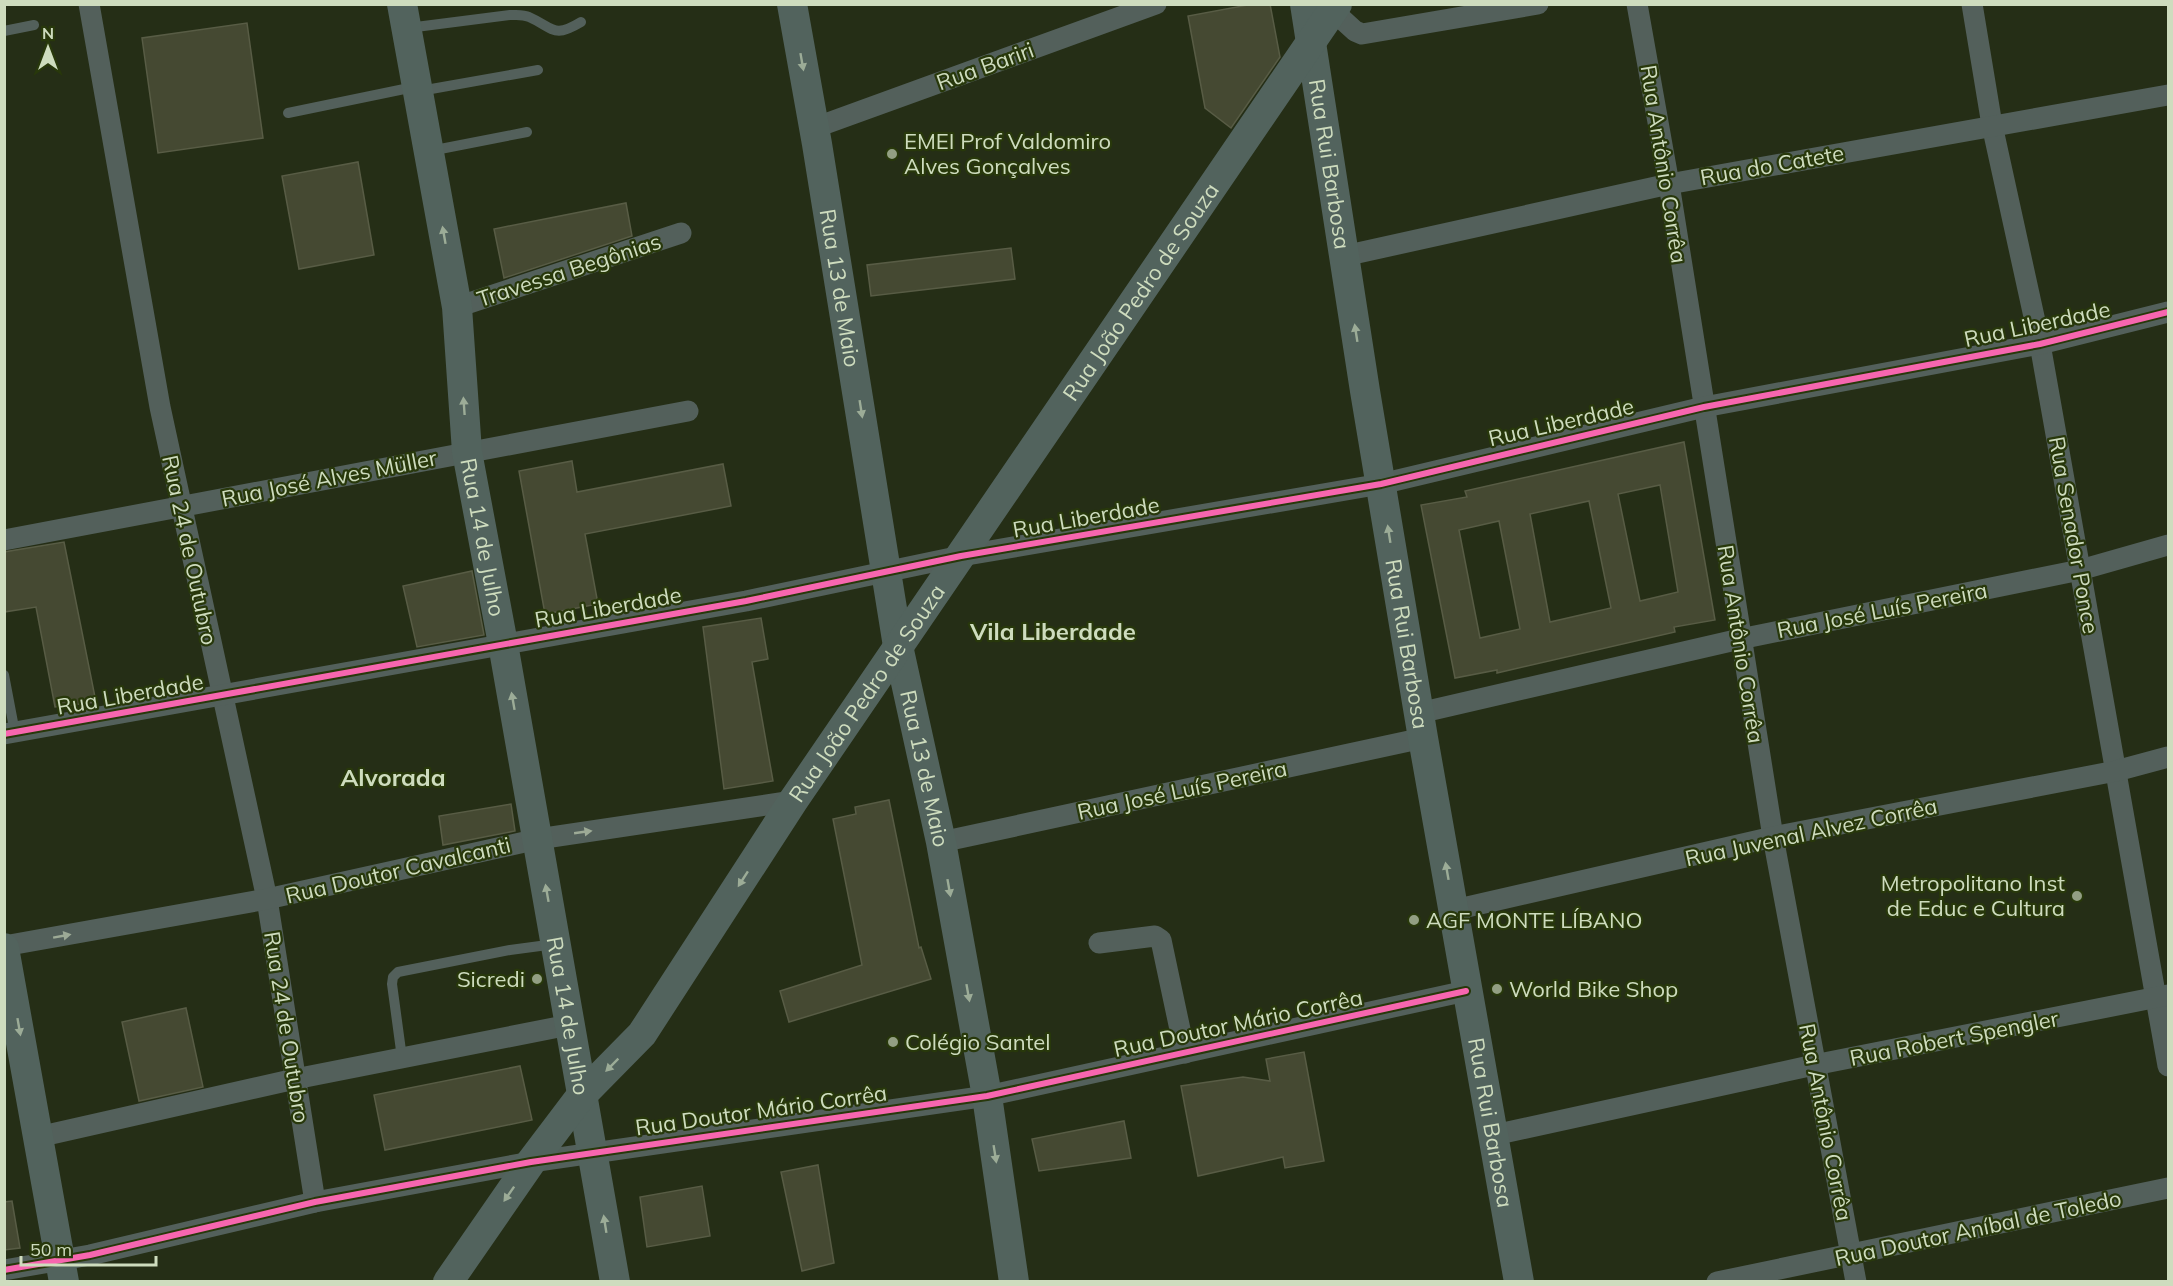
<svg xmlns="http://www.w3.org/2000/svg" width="2173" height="1286" viewBox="0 0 2173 1286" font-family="Mulish,sans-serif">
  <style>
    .building { fill: #454932; stroke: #585c45; stroke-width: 1.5; fill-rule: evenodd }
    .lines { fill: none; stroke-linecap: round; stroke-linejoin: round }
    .lane { stroke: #53605b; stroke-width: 10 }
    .street { stroke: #53605b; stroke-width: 21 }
    .secondary { stroke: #52635d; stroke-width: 30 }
    .cycleway-casing { stroke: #28380b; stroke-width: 10 }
    .cycleway { stroke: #f766af; stroke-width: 6 }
    .oneway { fill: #9cac97 }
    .oneway2 { fill: #9daa96 }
    .poi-dot { fill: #939f83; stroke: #28380b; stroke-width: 2 }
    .labels { text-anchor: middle; stroke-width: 4.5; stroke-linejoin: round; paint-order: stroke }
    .street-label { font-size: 22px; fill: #cedcbe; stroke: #28380b }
    .poi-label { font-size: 22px; fill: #cedcbe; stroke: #28380b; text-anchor: start }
    .neighbourhood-label { font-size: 24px; font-weight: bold; fill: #cedcbe; stroke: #28380b }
  </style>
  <rect width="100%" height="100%" fill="#252e16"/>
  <g class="building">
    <polygon points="1253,4 1270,4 1280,57 1231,128 1205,108 1188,16"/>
    <polygon points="247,23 263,138 158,153 142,38"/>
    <polygon points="358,162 374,255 299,269 282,176"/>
    <polygon points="626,203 632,236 504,278 494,229"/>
    <polygon points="1011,248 1015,279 871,296 867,265"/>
    <path d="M1684,442L1715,620L1674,627L1675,632L1497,673V670L1455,678L1421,505L1467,497L1465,491ZM1660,485L1678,592L1640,601L1618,494ZM1589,501L1611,608L1550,622L1530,514ZM1499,521L1520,629L1480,638L1459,530Z"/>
    <polygon points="572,461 577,492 723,464 731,506 585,534 598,604 545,614 519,471"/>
    <polygon points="64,542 96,702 55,707 36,607 4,612 4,552"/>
    <polygon points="472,571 484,635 417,647 403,586"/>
    <polygon points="761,618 768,659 752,662 773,781 724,789 703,627"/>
    <polygon points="889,800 919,948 921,947 931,979 789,1022 780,991 862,965 833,819 856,814 855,807"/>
    <polygon points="511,804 515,831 443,845 439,816"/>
    <polygon points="186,1008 203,1087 139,1101 122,1022"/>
    <polygon points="1304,1052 1324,1161 1285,1168 1283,1157 1198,1176 1181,1086 1243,1077 1270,1081 1266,1059"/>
    <polygon points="520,1066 532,1120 385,1150 374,1095"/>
    <polygon points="1124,1121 1131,1158 1039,1171 1032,1139"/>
    <polygon points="818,1165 834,1263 802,1271 781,1172"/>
    <polygon points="702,1186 710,1236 647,1247 640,1197"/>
    <polygon points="12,1201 20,1248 4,1250 4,1202"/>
  </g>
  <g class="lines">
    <g class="lane">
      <path d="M408,28L510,15C516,15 523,14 529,17C554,28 553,39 581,22"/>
      <polyline points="4,31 34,25"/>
      <polyline points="420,91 538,70"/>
      <polyline points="288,113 414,87"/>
      <polyline points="430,151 527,132"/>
      <polyline points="4,675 15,733"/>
      <polyline points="402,1058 392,984 393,977 398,972 510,950 555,944"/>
    </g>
    <g class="street">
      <polyline points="89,4 160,407 267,899 315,1202"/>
      <polyline points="1637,4 1669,184 1773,837 1856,1282"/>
      <polyline points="1972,4 1992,125 2040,344 2168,1066"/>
      <polyline points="1333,11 1355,31 1362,34 1538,4"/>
      <polyline points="814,128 1156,4"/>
      <polyline points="1344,256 1669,184 2168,95"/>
      <polyline points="457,307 681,233"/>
      <polyline points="4,540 688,411"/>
      <polyline points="1419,713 1740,639 2080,570 2168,545"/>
      <polyline points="4,734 746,601 961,556 1381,484 1704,407 2040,344 2168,312"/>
      <polyline points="941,842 1423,738"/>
      <polyline points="1454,910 1773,837 2116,771 2168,757"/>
      <polyline points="1099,943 1155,936 1161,940 1185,1053"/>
      <polyline points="4,946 267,899 538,839 793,801"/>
      <polyline points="1494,1135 1814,1065 2168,995"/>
      <polyline points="38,1137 295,1079 569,1025"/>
      <polyline points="4,1270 90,1255 315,1202 531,1162 987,1096 1466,991"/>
      <polyline points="1717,1282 2168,1188"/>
    </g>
    <g class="secondary">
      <path id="s1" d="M402,4L457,307L467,452L503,644L615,1282"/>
      <path id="s2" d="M792,4L817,144L898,646L941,842L987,1096L1014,1282"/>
      <path id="s3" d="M1305,4L1365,391L1423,738L1519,1282"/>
      <polyline points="4,948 64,1282"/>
      <path id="s4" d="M448,1282L531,1162L581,1096L642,1034L793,801L1337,4"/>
    </g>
    <defs>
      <g id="cycleway">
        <polyline points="4,734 746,601 961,556 1381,484 1704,407 2040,344 2168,312"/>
        <polyline points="4,1270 90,1255 315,1202 531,1162 987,1096 1466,991"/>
      </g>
    </defs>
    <use href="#cycleway" class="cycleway-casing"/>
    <use href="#cycleway" class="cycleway"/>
  </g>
  <defs><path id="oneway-solid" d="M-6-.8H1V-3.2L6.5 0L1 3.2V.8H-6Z" transform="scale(1.5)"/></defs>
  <g class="oneway">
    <use href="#oneway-solid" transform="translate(802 62) rotate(80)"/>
    <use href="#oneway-solid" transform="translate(444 235) rotate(-100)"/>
    <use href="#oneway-solid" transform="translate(1356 333) rotate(-99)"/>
    <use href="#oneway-solid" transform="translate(464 406) rotate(-94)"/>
    <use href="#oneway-solid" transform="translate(861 409) rotate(81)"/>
    <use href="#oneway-solid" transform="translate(1389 534) rotate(-99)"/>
    <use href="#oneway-solid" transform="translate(513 701) rotate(-100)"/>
    <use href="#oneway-solid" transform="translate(1447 871) rotate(-100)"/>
    <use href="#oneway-solid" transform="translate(743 879) rotate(123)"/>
    <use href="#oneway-solid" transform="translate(949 888) rotate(80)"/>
    <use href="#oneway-solid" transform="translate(547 893) rotate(-100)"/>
    <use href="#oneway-solid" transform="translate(968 993) rotate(80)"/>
    <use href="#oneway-solid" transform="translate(19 1027) rotate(80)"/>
    <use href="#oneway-solid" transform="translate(612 1065) rotate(135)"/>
    <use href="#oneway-solid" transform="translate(995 1154) rotate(81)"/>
    <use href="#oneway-solid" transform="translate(509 1194) rotate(125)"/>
    <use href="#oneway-solid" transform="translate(605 1224) rotate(-99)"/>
  </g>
  <g class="oneway2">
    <use href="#oneway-solid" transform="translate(583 832) rotate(-8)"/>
    <use href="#oneway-solid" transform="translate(62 936) rotate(-10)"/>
  </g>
  <g class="poi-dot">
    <circle cx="892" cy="154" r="6"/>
    <circle cx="2077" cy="896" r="6"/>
    <circle cx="1414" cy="920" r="6"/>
    <circle cx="537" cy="979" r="6"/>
    <circle cx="1497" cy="989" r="6"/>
    <circle cx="893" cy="1042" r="6"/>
  </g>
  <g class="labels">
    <g class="street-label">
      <text transform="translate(985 66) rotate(-20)" y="8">Rua Bariri</text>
      <text dy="8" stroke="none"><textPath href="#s3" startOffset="162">Rua Rui Barbosa</textPath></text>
      <text transform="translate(1664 164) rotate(81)" y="8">Rua Antônio Corrêa</text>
      <text transform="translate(1772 165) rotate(-10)" y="8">Rua do Catete</text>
      <text transform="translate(569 270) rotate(-18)" y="8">Travessa Begônias</text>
      <text dy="8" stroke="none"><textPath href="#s2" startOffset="288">Rua 13 de Maio</textPath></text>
      <text dy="8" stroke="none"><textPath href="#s4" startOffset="1210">Rua João Pedro de Souza</textPath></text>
      <text transform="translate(2037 324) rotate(-12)" y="8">Rua Liberdade</text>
      <text transform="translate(1561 422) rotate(-13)" y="8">Rua Liberdade</text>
      <text transform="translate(329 478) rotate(-11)" y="8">Rua José Alves Müller</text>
      <text transform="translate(1086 517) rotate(-10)" y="8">Rua Liberdade</text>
      <text transform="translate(2074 535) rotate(80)" y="8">Rua Senador Ponce</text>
      <text dy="8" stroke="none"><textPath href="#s1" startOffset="540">Rua 14 de Julho</textPath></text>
      <text transform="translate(190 550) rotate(78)" y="8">Rua 24 de Outubro</text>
      <text transform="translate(608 607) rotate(-10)" y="8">Rua Liberdade</text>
      <text transform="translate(1882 610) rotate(-11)" y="8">Rua José Luís Pereira</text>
      <text dy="8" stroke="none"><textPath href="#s3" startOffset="648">Rua Rui Barbosa</textPath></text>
      <text transform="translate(1741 644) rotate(81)" y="8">Rua Antônio Corrêa</text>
      <text dy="8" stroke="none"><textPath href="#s4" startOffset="724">Rua João Pedro de Souza</textPath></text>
      <text transform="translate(130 694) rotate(-10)" y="8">Rua Liberdade</text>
      <text dy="8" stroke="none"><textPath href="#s2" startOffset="776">Rua 13 de Maio</textPath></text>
      <text transform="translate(1182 790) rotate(-12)" y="8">Rua José Luís Pereira</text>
      <text transform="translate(1811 832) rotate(-12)" y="8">Rua Juvenal Alvez Corrêa</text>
      <text transform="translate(398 870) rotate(-13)" y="8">Rua Doutor Cavalcanti</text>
      <text dy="8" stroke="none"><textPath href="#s1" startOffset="1026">Rua 14 de Julho</textPath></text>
      <text transform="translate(1238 1023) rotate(-12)" y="8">Rua Doutor Mário Corrêa</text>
      <text transform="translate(287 1027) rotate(81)" y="8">Rua 24 de Outubro</text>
      <text transform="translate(1954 1038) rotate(-11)" y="8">Rua Robert Spengler</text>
      <text transform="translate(761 1110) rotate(-8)" y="8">Rua Doutor Mário Corrêa</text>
      <text transform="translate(1826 1122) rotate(79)" y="8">Rua Antônio Corrêa</text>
      <text dy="8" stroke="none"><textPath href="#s3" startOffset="1134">Rua Rui Barbosa</textPath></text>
      <text transform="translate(1978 1228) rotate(-12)" y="8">Rua Doutor Aníbal de Toledo</text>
    </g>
    <g class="poi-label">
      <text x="904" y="149">EMEI Prof Valdomiro<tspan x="904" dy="25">Alves Gonçalves</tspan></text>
      <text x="2065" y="891" text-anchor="end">Metropolitano Inst<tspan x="2065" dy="25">de Educ e Cultura</tspan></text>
      <text x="1426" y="928">AGF MONTE LÍBANO</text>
      <text x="525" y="987" text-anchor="end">Sicredi</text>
      <text x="1509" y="997">World Bike Shop</text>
      <text x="905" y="1050">Colégio Santel</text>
    </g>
    <g class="neighbourhood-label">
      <text x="1053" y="640">Vila Liberdade</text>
      <text x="393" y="786">Alvorada</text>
    </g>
  </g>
  <rect width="2173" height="1286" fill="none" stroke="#cedcbe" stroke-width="12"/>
  <g transform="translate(48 48)" stroke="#28380b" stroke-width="4.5" paint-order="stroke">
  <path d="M0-4.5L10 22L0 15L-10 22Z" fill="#cedcbe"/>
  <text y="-9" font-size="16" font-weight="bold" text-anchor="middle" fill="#cedcbe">N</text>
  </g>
  <path d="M21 1256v9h135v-9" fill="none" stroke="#cedcbe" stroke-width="3"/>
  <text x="30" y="1256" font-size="18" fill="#cedcbe" stroke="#28380b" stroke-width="4.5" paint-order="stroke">50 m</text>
</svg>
